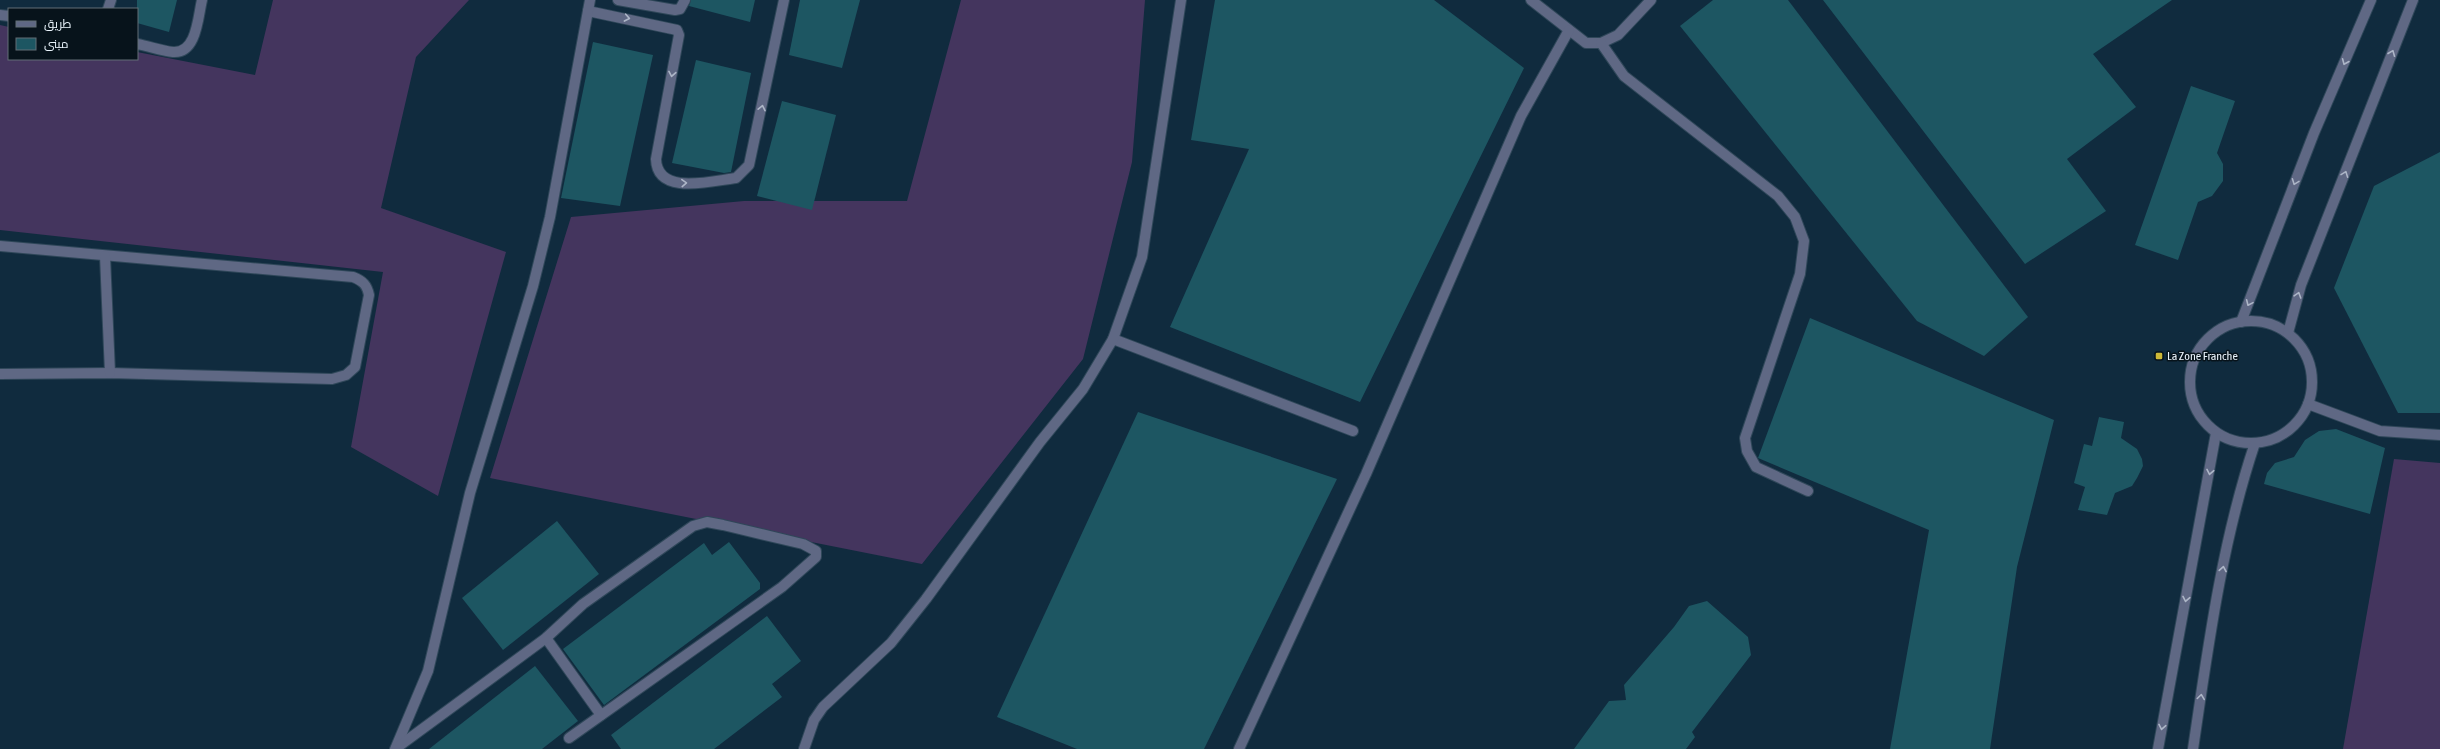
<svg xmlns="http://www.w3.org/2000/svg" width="2440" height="749" viewBox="0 0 2440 749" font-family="'Asap Condensed',Cairo,sans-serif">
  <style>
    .grass { fill: #44355e }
    .building { fill: #1d5662 }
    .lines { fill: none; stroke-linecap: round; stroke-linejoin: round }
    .minor-casing { stroke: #2f4759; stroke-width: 12 }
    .minor { stroke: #5f6884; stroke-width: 10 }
    .oneway { stroke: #adb6c7 }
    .poi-dot { fill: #cdb938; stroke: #07131b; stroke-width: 1.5 }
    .labels { text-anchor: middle; stroke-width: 3; stroke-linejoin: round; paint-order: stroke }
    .poi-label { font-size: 12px; fill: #ecf6fe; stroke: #07131b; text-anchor: start }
  </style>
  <rect width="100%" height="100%" fill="#102b3e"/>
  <g class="grass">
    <polygon points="273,0 469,0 416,57 381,208 506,252 438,496 351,447 383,272 0,230 0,25 9,27 9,59 137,59 137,52 255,75"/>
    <polygon points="961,0 1145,0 1132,162 1083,359 922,564 490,478 571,217 744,201 907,201"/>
    <polygon points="2394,459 2440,463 2440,749 2343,749"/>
  </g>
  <g class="building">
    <polygon points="137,0 177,0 169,32 137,23"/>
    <polygon points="691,0 755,0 750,22 689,6"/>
    <polygon points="800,0 860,0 842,68 789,55"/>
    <polygon points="1215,0 1434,0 1524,68 1360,402 1170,327 1249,149 1191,140"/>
    <polygon points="1713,0 1788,0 2028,317 1984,356 1917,321 1680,26"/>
    <polygon points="1823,0 2172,0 2093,54 2136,107 2067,159 2106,211 2025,264"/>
    <polygon points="593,42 653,55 620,206 561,198"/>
    <polygon points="696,60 751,73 731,172 724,173 672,163"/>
    <polygon points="2191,86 2235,101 2217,153 2223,164 2223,181 2212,196 2198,202 2178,260 2135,245"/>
    <polygon points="782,101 836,115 812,210 757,196"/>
    <polygon points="2440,152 2440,413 2398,413 2334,288 2374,186"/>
    <polygon points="1810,318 2054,420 2017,567 1990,749 1890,749 1929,530 1758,458"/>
    <polygon points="1138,412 1337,479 1204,749 1077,749 997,717"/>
    <polygon points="2099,417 2124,422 2121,438 2137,449 2142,459 2143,466 2137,478 2132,486 2115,493 2107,515 2078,510 2085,487 2074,483 2084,444 2092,446"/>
    <polygon points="2336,429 2385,448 2370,514 2264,484 2267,473 2275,463 2294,457 2305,440 2319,431"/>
    <polygon points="557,521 599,574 503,650 462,598"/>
    <polygon points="729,542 760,583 760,589 604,705 563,649 704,543 712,555"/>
    <polygon points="1707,601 1748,637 1751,655 1692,732 1695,737 1686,749 1574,749 1609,701 1626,700 1624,685 1674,627 1689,606"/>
    <polygon points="767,616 801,661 772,684 782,697 714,749 621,749 611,735"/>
    <polygon points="535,666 578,721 542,749 429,749"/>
  </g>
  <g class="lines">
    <defs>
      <g id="minor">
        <polyline points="618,0 675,10 680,9 685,0"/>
        <polyline points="1531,0 1586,43 1601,43 1618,35 1651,0"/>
        <polyline points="108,9 111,0"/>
        <path d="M588,11L677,30L679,35L656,159C657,196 711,181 736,178L749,165L784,0"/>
        <polyline points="0,15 9,16"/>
        <polyline points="1601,43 1624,76 1778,196 1795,217 1804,241 1800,274 1745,438 1747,451 1756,467 1808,491"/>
        <path d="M137,44C149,46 161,51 173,52C197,54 198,16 202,0"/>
        <path d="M0,246L353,277C363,281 367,285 369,295L355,367L346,375L332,379L110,373L0,374"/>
        <polyline points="105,256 110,373"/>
        <circle cx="2251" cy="382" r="61"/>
        <polyline points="2241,322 2314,133 2371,0"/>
        <polyline points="2288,333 2301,285 2413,0"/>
        <polyline points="1113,339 1353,431"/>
        <polyline points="2308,404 2380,431 2440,435"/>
        <polyline points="546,638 601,715"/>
        <polyline points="396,747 428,671 470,493 533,286 550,217 590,0"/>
        <polyline points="395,749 546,638 583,604 693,526 707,522 723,525 803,544 816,551 816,557 782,587 569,738"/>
        <polyline points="804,749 814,720 823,707 891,643 926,599 1040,442 1083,389 1113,339 1142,257 1181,0"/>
        <polyline points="1239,749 1366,474 1521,116 1569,30"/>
        <polyline points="2158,749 2216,433"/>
        <path d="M2193,749C2208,647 2222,541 2255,443"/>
      </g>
    </defs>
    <use href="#minor" class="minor-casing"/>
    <use href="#minor" class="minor"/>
  </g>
  <defs><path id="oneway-chevron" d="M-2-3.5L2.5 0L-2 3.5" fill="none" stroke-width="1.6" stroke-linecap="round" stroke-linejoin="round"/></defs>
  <g class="oneway">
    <use href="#oneway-chevron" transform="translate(627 18) rotate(11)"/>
    <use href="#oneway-chevron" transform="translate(2392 53) rotate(-68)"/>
    <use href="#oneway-chevron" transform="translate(2345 62) rotate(113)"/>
    <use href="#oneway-chevron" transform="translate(672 74) rotate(100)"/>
    <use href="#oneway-chevron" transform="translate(762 108) rotate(-78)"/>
    <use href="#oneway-chevron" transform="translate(2345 174) rotate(-69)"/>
    <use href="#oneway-chevron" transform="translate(2295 182) rotate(111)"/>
    <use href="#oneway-chevron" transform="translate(684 183) rotate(-3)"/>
    <use href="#oneway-chevron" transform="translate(2298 295) rotate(-72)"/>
    <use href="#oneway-chevron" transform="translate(2249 303) rotate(114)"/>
    <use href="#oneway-chevron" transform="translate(2210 472) rotate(101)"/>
    <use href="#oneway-chevron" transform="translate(2223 569) rotate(-80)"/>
    <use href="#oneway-chevron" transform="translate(2186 599) rotate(101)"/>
    <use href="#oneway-chevron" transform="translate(2201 697) rotate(-82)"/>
    <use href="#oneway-chevron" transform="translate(2162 727) rotate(101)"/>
  </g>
  <rect class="poi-dot" x="2155" y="352" width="8" height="8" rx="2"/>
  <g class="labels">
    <g class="poi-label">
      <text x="2167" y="360">La Zone Franche</text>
    </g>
  </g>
  <rect x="8" y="8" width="130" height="52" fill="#07131b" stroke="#636e76"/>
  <rect x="16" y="21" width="20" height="6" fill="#5f6884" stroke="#636e76"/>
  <text x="44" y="28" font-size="12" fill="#ecf6fe">طريق</text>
  <rect x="16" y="38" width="20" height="12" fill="#1d5662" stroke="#636e76"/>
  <text x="44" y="48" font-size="12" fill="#ecf6fe">مبنى</text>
</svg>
